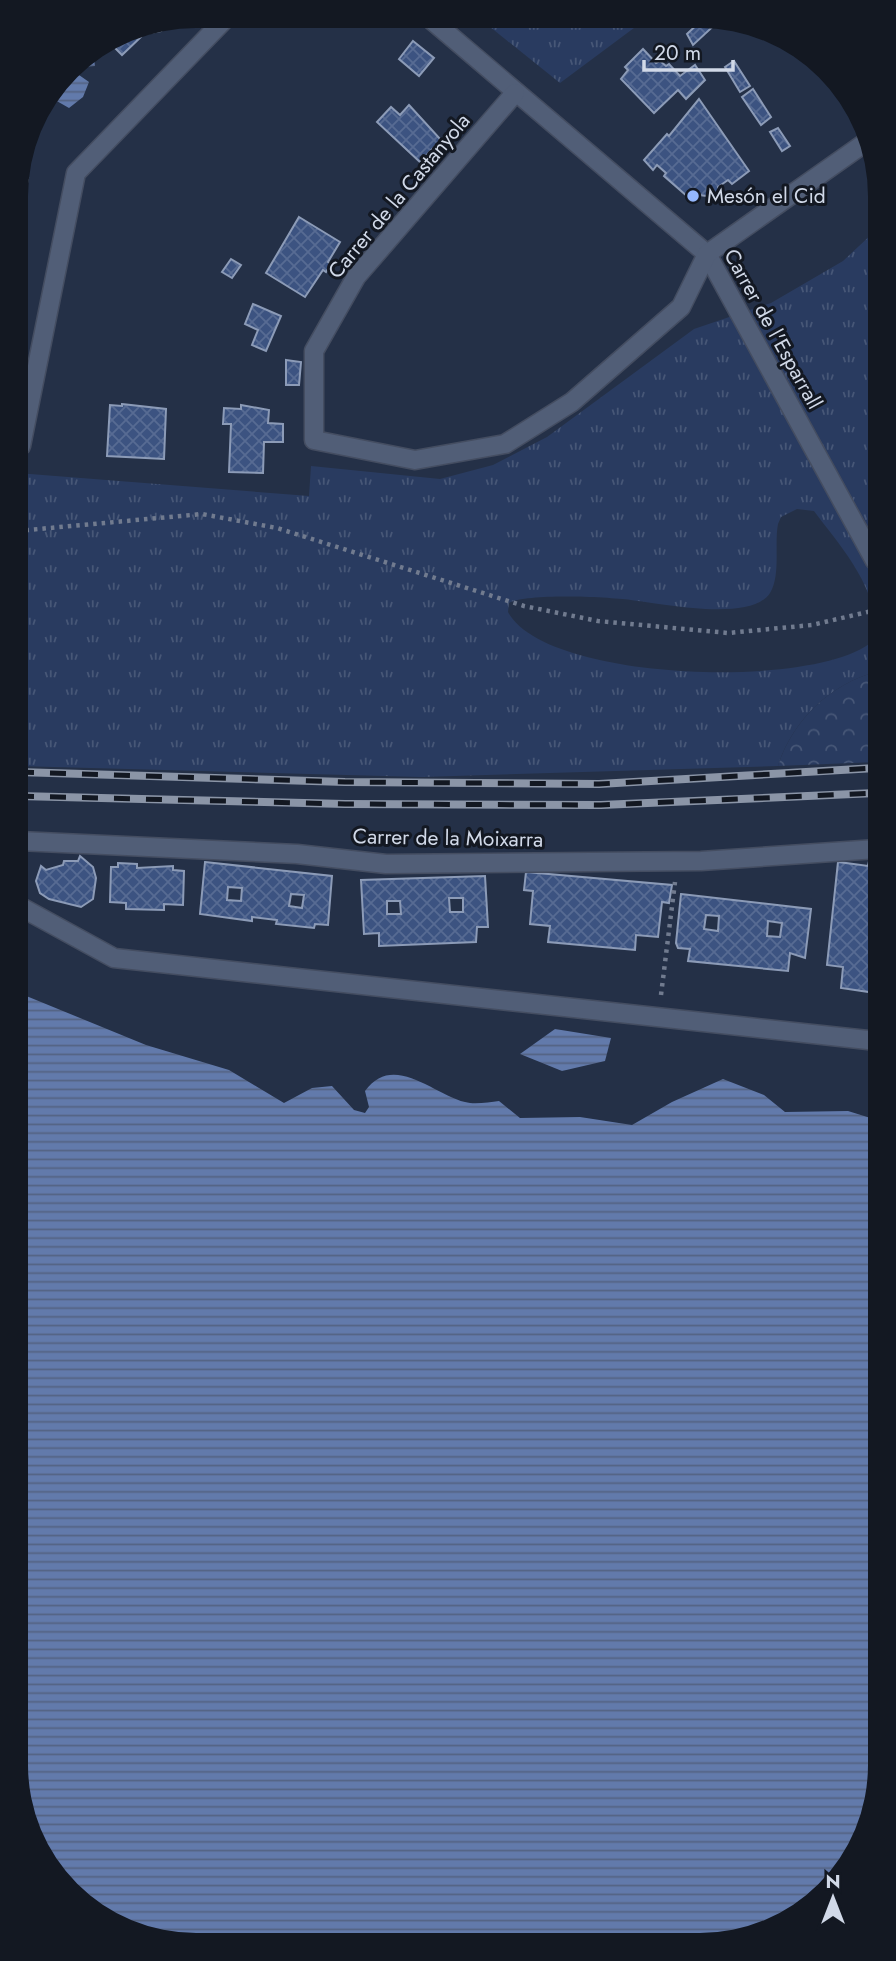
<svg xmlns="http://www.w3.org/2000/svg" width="896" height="1961" viewBox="0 0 896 1961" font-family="Jost,sans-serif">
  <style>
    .grass { fill: url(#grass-tufts); fill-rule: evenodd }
    .forest { fill: url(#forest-crowns) }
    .water { fill: url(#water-rules) }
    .building { fill: url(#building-cross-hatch); stroke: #8c9bb7; stroke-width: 2; fill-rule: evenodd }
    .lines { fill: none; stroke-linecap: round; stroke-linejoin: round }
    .minor-casing { stroke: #444d61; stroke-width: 21 }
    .path { stroke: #717b8f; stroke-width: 4.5; stroke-dasharray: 3.5 5; stroke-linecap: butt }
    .minor { stroke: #515e77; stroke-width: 18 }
    .rail-casing { stroke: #8b95a7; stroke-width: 8 }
    .rail { stroke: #131822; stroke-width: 5; stroke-dasharray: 16; stroke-linecap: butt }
    .poi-dot { fill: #94b7fd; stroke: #131822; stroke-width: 2.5 }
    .labels { text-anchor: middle; stroke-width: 6; stroke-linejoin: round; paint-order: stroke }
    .street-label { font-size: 21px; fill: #d1d9e8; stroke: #131822 }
    .poi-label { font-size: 21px; fill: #d1d9e8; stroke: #131822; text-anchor: start }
  </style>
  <defs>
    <pattern id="grass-tufts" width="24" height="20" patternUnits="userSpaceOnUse" patternTransform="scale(1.75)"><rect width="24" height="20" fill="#293b60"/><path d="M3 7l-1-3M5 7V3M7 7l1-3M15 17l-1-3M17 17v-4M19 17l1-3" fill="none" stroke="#475777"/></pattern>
    <pattern id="forest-crowns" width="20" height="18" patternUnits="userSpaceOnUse" patternTransform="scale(1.75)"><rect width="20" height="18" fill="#293b60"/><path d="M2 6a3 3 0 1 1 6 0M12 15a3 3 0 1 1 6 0" fill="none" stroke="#475777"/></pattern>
    <pattern id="water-rules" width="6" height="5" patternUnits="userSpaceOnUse" patternTransform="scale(1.75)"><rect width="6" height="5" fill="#627aab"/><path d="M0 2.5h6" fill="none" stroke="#546383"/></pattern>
    <pattern id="building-cross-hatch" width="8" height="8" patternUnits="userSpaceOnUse" patternTransform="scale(1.75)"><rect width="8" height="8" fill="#3c5381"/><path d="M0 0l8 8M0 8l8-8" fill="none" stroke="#576b93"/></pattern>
  </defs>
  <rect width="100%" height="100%" fill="#243047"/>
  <g class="grass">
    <polygon points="479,18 646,19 560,83"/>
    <path d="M874,232L875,483L868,487L875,503L876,672C830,684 792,721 778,766L422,777L18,766L17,473L309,496L311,466L440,479L493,465L547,437L694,329L771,303L843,261ZM797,509L814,511C840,546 884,593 873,641C817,690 545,682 508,612L509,603C528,593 607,597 631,600C659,603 751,623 770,593C781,575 774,544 778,524L781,517Z"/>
  </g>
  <path class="forest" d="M876,672V762L778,766C792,721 830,684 876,672Z"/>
  <g class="water">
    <polygon points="93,53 95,66 81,67 79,75 89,82 83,97 69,108 55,100 44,104 77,61"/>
    <path d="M19,993L146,1045L229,1070L284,1103L312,1088L332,1086L354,1110L365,1113L369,1107L365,1091C393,1052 433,1094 465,1102C475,1105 489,1102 499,1101L520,1118L580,1117L632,1125L672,1102L723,1079L764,1095L785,1112L848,1111L877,1120L880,1777L867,1834L836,1884L747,1939L161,1942L77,1900L22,1812Z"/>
    <polygon points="555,1029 611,1038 605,1061 562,1071 520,1054"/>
  </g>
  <g class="building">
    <polygon points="703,19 721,19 693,45 687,34"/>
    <polygon points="163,22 167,26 161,31 144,34 122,55 113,46 127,29"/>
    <polygon points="413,41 434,58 419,76 399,59"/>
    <polygon points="643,49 656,63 660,61 666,66 669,64 680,76 695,65 705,80 686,99 678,90 654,113 621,79 628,70 625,67"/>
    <polygon points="734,61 750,86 740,92 725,67"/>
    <polygon points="753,89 771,117 761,125 742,97"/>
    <polygon points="699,99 749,171 732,184 728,180 718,187 720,191 710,199 707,196 690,194 688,197 664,176 666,173 657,165 653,170 644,160 667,134 669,136"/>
    <polygon points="409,105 441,140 420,162 377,122 391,107 400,115"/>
    <polygon points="778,128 790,146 782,151 770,132"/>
    <polygon points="18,176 28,178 17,237 16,184"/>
    <polygon points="299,217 340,242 328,262 331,264 326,272 323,270 305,297 266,273"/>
    <polygon points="231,259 241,265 232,278 222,272"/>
    <polygon points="253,304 281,316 266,351 252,345 258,330 245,324"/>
    <polygon points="286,360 301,362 299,385 286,385"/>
    <polygon points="122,404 166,409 164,459 107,456 110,405 122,406"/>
    <polygon points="241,405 269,410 268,423 283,424 283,442 264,442 263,473 229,472 231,424 223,424 224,408 241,409"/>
    <polygon points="80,856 93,867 96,878 93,899 81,907 49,899 40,893 36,881 41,866 46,870 63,865 64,861 78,861"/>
    <polygon points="869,861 877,862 877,971 872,970 869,992 841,988 843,967 827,965 838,862 868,866"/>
    <path d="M205,862L332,876L328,925L315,924L314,928L276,924L277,920L252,917V921L200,914ZM228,887L242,888L241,901L227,900ZM291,894L304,895L302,908L289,906Z"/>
    <polygon points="118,863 137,864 137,868 173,866 173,870 184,871 183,905 164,904 164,910 126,909 126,903 110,902 111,867 118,867"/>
    <polygon points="526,872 672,885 669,903 662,902 658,937 636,935 635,950 548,942 550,926 530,924 533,891 524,890"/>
    <path d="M485,876L488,927H477L476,942L379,946V933L364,934L361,880ZM449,898H463V912H450ZM387,901H400L401,914H387Z"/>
    <path d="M681,894L811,909L805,958L790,953L788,971L688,961L690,949L678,948L676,943ZM706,915L719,916L718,931L704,929ZM768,921L782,923L780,937L767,936Z"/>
  </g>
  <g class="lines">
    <defs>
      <g id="minor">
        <polyline points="428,17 707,254 875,561"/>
        <polyline points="515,93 356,277 314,351 314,440 415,460 505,444 572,402 681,307 707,254 869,140"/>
        <polyline points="21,446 76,173 228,16"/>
        <polyline points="19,841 297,854 386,864 701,861 877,849"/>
        <polyline points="19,906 114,958 877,1041"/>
      </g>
    </defs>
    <use href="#minor" class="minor-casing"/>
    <g class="path">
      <polyline points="17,531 202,514 277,528 524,606 598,621 728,633 812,625 876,610"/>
      <polyline points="661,995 675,882"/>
    </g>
    <use href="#minor" class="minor"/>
    <defs>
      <g id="rail">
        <polyline points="18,772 345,782 599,784 876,768"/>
        <polyline points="18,796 345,804 601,805 876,793"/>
      </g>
    </defs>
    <use href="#rail" class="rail-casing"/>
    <use href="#rail" class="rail"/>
  </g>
  <circle class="poi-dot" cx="693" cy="196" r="7"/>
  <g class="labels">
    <g class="street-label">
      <text transform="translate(399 196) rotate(-50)" y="7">Carrer de la Castanyola</text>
      <text transform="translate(773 329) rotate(61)" y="7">Carrer de l'Esparrall</text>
      <text transform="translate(448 838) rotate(1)" y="7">Carrer de la Moixarra</text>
    </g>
    <g class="poi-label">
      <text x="707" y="203">Mesón el Cid</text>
    </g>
  </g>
  <path d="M0 0H896V1961H0ZM196 28H700A168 168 0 0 1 868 196V1765A168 168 0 0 1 700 1933H196A168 168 0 0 1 28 1765V196A168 168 0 0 1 196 28Z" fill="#131822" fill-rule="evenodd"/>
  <g transform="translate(833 1898)" stroke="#131822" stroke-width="5" paint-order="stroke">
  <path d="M0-5L12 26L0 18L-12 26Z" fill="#d1d9e8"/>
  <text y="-10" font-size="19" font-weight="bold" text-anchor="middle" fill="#d1d9e8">N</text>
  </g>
  <path d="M644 60v10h89v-10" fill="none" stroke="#d1d9e8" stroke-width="3.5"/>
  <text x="654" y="60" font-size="21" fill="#d1d9e8" stroke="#131822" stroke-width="5" paint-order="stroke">20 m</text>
</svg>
